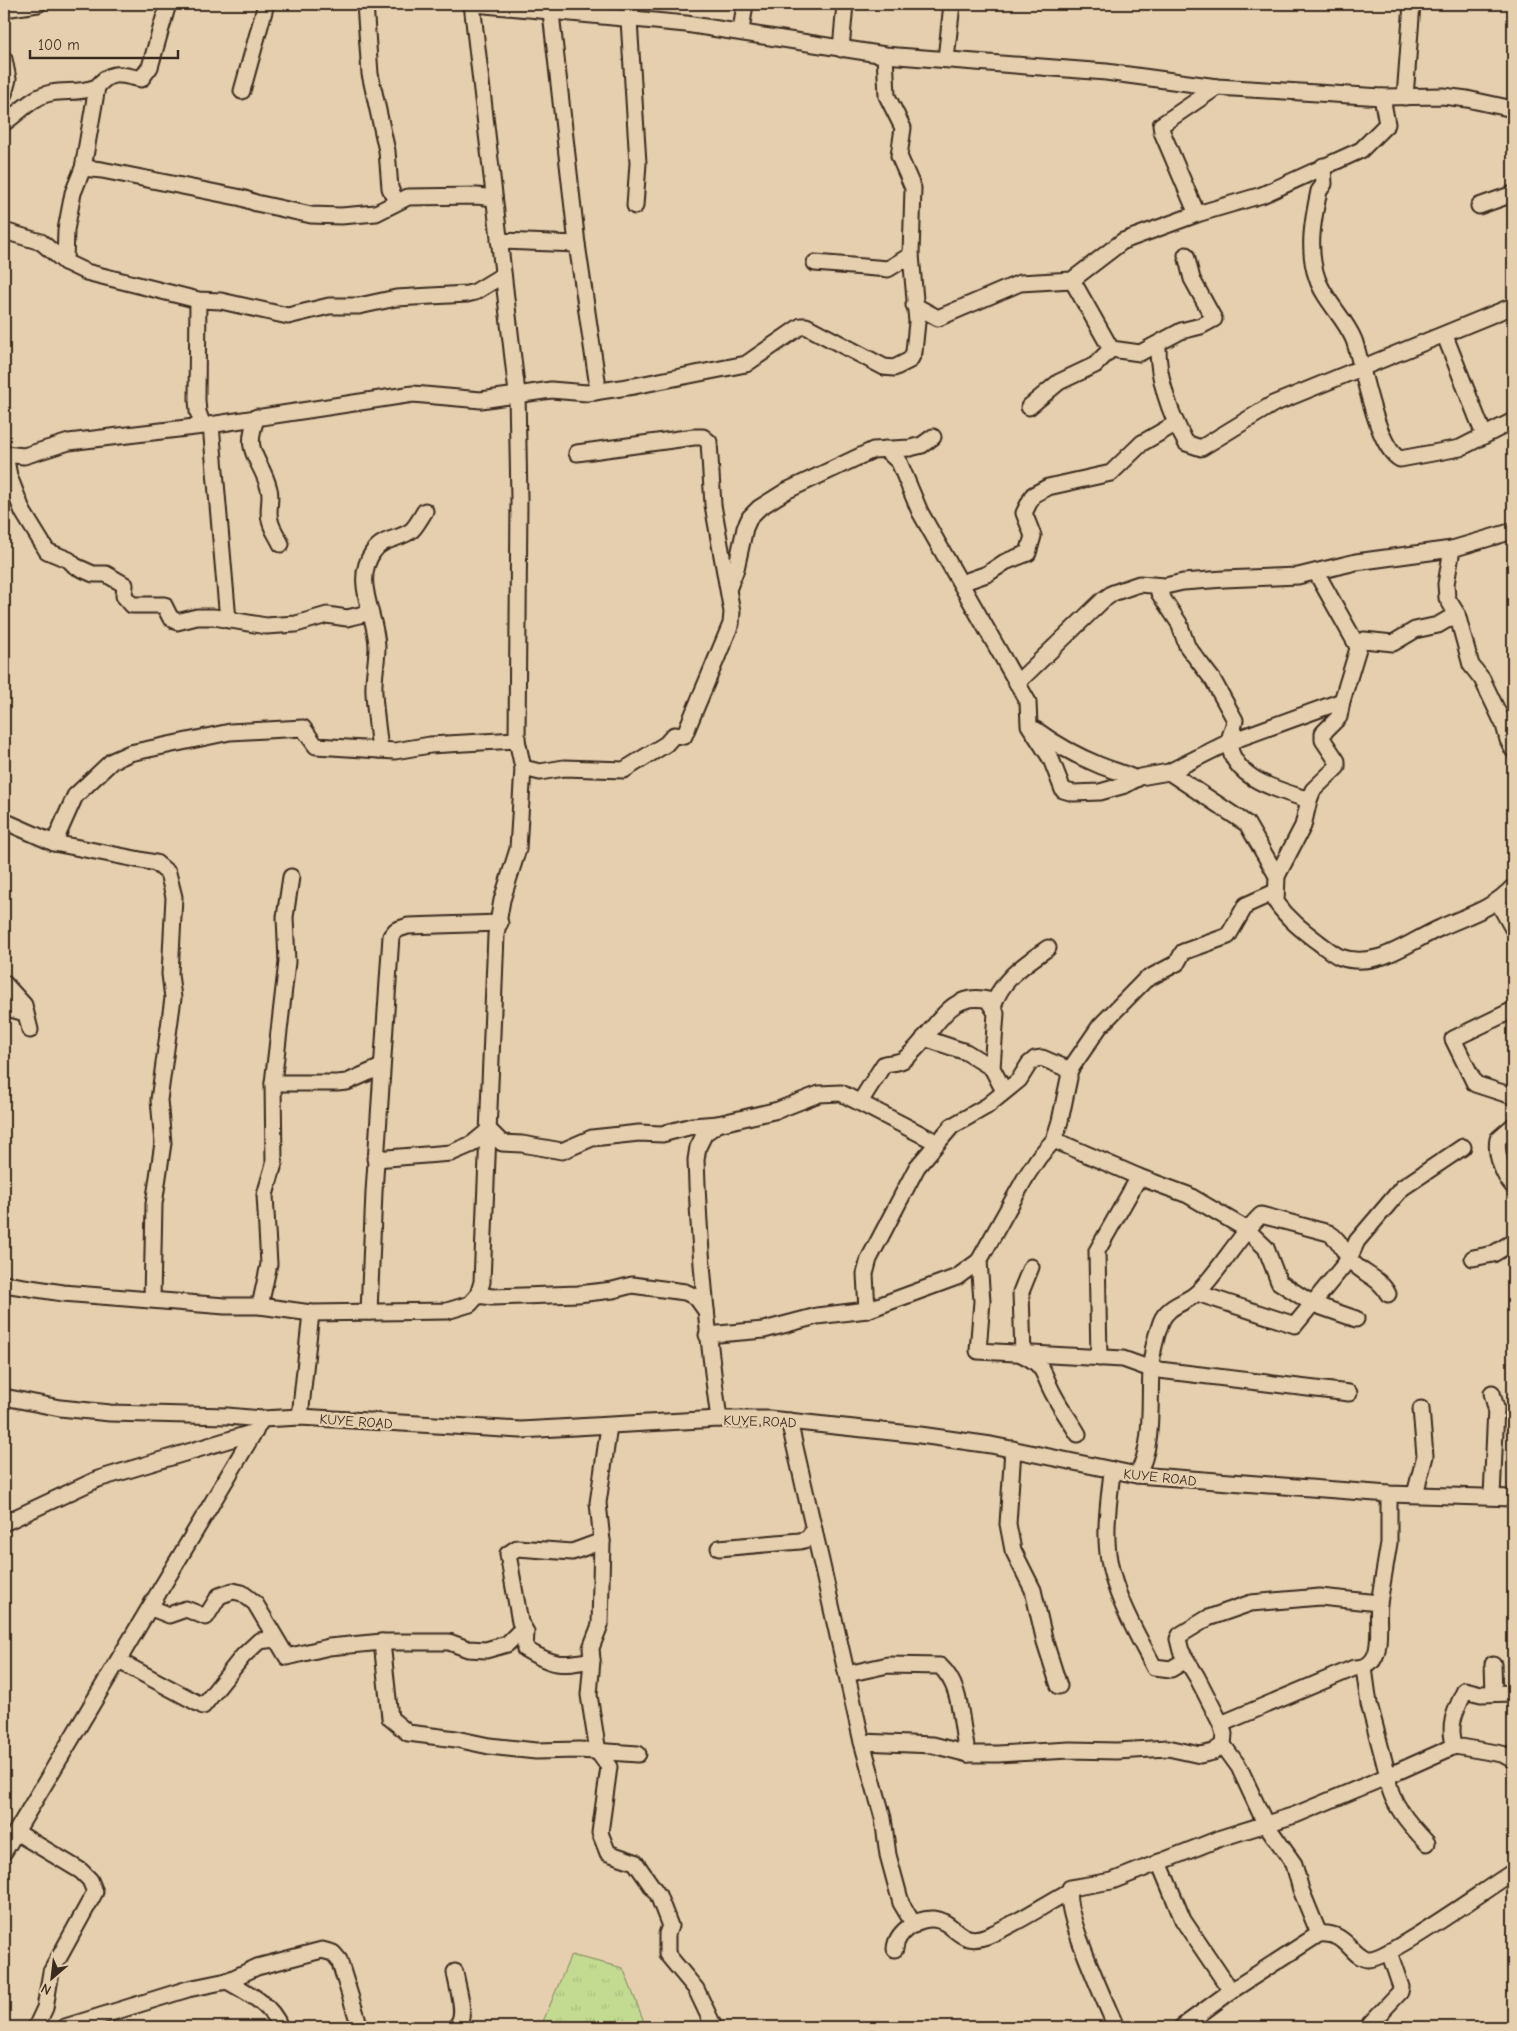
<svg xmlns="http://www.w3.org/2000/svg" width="1517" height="2031" viewBox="0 0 1517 2031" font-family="'Comic Neue',sans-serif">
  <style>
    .grass { fill: url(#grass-tufts); stroke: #7e8258 }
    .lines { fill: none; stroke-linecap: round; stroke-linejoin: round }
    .minor-casing { stroke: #3b2a1e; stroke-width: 19 }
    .minor { stroke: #e5cfae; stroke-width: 15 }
    .labels { text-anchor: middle; stroke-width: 5; stroke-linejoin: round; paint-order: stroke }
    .street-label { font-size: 14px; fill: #3b2a1e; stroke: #e5cfae }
  </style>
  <defs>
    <pattern id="grass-tufts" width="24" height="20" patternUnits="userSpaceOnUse" patternTransform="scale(1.25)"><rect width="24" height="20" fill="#c2db91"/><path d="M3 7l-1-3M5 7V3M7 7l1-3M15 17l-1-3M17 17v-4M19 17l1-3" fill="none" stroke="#a8bc7d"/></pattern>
  </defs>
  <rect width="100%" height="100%" fill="#e5cfae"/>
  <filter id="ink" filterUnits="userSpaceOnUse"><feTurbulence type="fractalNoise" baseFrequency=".02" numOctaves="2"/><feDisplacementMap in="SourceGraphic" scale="10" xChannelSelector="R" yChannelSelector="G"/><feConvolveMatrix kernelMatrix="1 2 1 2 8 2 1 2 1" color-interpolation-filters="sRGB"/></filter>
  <g filter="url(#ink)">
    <polygon class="grass" points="571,1955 623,1968 646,2027 516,2027 542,2024"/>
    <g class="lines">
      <defs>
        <g id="minor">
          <polyline points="365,4 370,74 387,151 390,188 396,202"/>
          <polyline points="475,4 686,24 885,55 1106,72 1217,87 1382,97 1443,96 1467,99 1513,109"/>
          <polyline points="632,4 629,20 638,163 635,206"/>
          <polyline points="4,9 38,4"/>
          <polyline points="551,13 577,244 597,380 596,392"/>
          <polyline points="741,31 745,4"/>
          <polyline points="841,49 845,4"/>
          <polyline points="4,59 8,79 4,94"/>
          <polyline points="946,59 952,4"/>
          <polyline points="242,91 266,4"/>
          <polyline points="1405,97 1412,4"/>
          <path d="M4,123C19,113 33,96 51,93C68,90 77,94 97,87"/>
          <path d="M1323,166L1324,184L1319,191C1313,219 1307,250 1317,278C1324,300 1345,318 1354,340C1363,365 1376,447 1400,459L1460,448L1513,421"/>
          <polyline points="83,168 102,170 242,198 256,203 311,215 341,216 376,213 408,197 477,196 494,198"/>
          <polyline points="1479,206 1513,194"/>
          <polyline points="1197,214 1162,132 1161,125 1217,87"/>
          <polyline points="4,231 41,242 65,262 86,272 198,300 221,301 288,316 329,306 359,306 396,298 467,294 475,292 503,275"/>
          <polyline points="499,241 577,244"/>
          <path d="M65,262L66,230L73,193L83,168L97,87C111,69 121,75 141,79L150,67L168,4"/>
          <polyline points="815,263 888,269 911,255"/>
          <polyline points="1072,280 1111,349"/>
          <polyline points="198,300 197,400 198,412 203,426"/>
          <polyline points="914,305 938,318 1020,283 1072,280 1123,241 1197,214 1262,195 1361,150 1387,124 1382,97"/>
          <polyline points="1445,336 1484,435"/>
          <path d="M1158,344C1157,377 1170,414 1186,443L1201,448L1273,404L1513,306"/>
          <polyline points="1111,349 1140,353 1181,331 1201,326 1214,319 1192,279 1186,255"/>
          <polyline points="1029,407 1059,382 1095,365 1111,349"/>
          <path d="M257,417C242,454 261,457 269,489C272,499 267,510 270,520C271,528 278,537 281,544"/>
          <polyline points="211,425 228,620"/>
          <polyline points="885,449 899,462 920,512 1028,702 1029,725 1051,759 1063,790 1073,793 1100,792 1125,785 1140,777 1169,772 1229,742 1342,701"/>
          <polyline points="4,454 24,456 69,442 203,426 413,394 481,400 551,390 587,393 634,386 746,364 801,326 806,326 884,367 894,368 910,360 914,352 917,322 911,255 913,188 899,156 903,128 887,96 885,55"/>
          <polyline points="5,454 9,476 23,512 47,551 69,560 75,566 93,574 106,574 125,585 124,596 132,605 164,605 170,617 177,622 197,617 214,617 266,626 296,624 327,615 347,618 368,613"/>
          <polyline points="1452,549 1446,584 1447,598 1457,614 1471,665 1482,679 1504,725 1508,740 1513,750"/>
          <polyline points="1316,572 1358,647"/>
          <polyline points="961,583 987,574 1005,562 1028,553 1033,536 1024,513 1033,495 1048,487 1111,473 1142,443 1175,424"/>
          <polyline points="729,587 736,569 745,528 750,517 759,508 786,491 873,450 910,448 922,445 933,437"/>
          <path d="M1159,593L1179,623L1187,646L1213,680L1235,720C1234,728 1229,736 1229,743C1233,780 1280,790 1309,800"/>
          <path d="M1457,614L1438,625L1415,630L1393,643L1364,640L1360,642L1342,701L1339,717L1323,733V740L1337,761V767L1313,790L1309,800L1303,826L1277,876L1276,902C1288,919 1302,930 1318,942C1325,947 1333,954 1340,957C1377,970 1408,942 1440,928C1468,915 1491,910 1513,887"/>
          <polyline points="1017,683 1103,600 1113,593 1139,584 1165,586 1183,582 1224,579 1298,576 1356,562 1452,549 1513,531"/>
          <path d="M1036,730C1055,744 1077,756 1099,765C1111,770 1124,773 1136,779"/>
          <path d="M380,750C378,731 375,712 374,693C373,678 377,662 377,647C377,616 352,582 373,552C383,537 400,540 412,530C417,525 421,517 425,511"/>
          <polyline points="523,768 540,772 564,768 624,770 666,744 674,735 684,736 731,624 732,612 713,505 709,442 703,437 694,437 577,453"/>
          <polyline points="1169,772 1247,824 1277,876"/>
          <polyline points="4,821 54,843 156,863 168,873 174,897 170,974 173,998 159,1100 163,1143 154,1204 152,1299"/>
          <polyline points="54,843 75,796 112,761 130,753 230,732 303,728 316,746 395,751 430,745 517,740"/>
          <polyline points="1498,902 1513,929"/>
          <polyline points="4,983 24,1005 30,1030"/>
          <polyline points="4,1007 25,1013"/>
          <path d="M993,1007C1001,979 1025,964 1048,948"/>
          <polyline points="1513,1010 1453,1039 1475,1084 1509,1095 1513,1094"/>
          <polyline points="924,1038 966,1052 992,1068"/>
          <polyline points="273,1083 337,1083 347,1082 381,1067"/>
          <path d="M860,1102L884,1064C889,1063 898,1063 903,1060C933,1040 944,989 988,1000L996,1013L992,1068L1004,1091"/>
          <path d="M1513,1126L1498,1139C1495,1154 1503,1175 1513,1186"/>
          <polyline points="1054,1140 1139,1177 1188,1195 1246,1229 1266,1248 1279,1282 1313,1304 1356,1319"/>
          <polyline points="375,1159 451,1153 472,1144 489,1130 502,1143 522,1144 562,1151 592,1138 639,1133 662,1134 692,1126 718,1124"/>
          <polyline points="1473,1258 1493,1254 1513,1242"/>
          <polyline points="979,1261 982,1301 978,1351 1123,1359 1151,1369 1349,1393"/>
          <path d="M1031,1267L1021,1292L1023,1355C1047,1366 1043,1377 1055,1397C1062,1410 1071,1422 1078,1434"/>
          <polyline points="4,1284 63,1293 225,1306 260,1306 311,1313 447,1311 470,1304 478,1295 482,1282 496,935 502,900 518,849 523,768 517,740 519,499 517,393 472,4"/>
          <polyline points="1197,1293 1295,1325 1349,1259 1357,1241 1402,1188 1463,1147"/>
          <polyline points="478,1295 492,1297 578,1294 613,1290 632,1285 685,1292 696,1297 706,1311"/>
          <polyline points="260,1306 269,1264 265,1195 274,1164 273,1083 287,962 285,917 291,877"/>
          <polyline points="867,1310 865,1274 869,1259 917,1167 952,1126 987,1106 1019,1080 1029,1064 1035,1059 1042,1058 1070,1070"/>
          <polyline points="369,1312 374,1192 391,936 396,930 408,926 500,923"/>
          <polyline points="707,1335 764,1330 817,1316 867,1310 957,1277 979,1261 1027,1175 1039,1157 1054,1140 1060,1121 1069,1078 1069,1071 1100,1026 1145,980 1177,963 1183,952 1228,936 1246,905 1275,892"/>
          <polyline points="1099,1358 1097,1251 1139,1177"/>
          <polyline points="4,1397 60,1408 110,1413 227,1416 262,1419 300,1417 521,1430 719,1419 769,1419 920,1435 991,1445 1137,1475 1389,1494 1513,1498"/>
          <polyline points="300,1417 311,1313"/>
          <path d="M719,1419C707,1333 699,1248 696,1160L698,1147L705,1133L718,1124L778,1110L819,1094L841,1093L936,1142"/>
          <polyline points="609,1426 598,1503 602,1541 600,1625 591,1648 592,1660 589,1695 598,1752 609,1767 600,1833 608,1853 635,1862 658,1895 670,1926 667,1934 667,1954 696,1989 714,2027"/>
          <polyline points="1013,1449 1008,1524 1013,1550 1033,1590 1045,1642 1059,1686"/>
          <path d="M1112,1472C1109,1500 1104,1532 1109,1560C1115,1597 1137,1634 1154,1667L1171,1669L1186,1660"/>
          <path d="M1137,1475C1154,1446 1149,1404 1151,1371C1151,1356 1156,1336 1161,1322C1167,1305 1187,1303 1198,1292C1222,1268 1237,1238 1261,1215L1329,1233C1342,1241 1343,1254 1353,1263C1365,1275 1380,1278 1388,1294"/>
          <polyline points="1415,1494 1425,1456 1421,1409"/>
          <polyline points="1492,1496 1496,1408 1492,1393"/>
          <polyline points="4,1523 98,1479 255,1432"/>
          <polyline points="814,1530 862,1742 883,1818 888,1855 901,1903 914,1925"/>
          <polyline points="719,1548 800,1541 807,1539 814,1530 789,1421"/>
          <polyline points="151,1608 169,1615 186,1609 206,1617 219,1596 233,1591 242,1593 255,1603 287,1657 329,1647 382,1642 449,1642 468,1649 486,1650 507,1644 523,1628"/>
          <polyline points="382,1642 390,1718 408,1733 456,1739 489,1746 536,1751 579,1750 638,1754"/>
          <path d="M592,1660C560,1666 554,1666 525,1649L526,1632L520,1622L508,1554L517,1548L572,1552L602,1541"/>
          <polyline points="119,1661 203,1706 243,1656 259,1641 275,1639"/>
          <polyline points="1493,1664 1494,1693"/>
          <path d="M1364,1668L1369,1704L1388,1776C1388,1801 1411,1826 1427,1843"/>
          <path d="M847,1674L888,1665L940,1666C964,1688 959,1724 968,1754"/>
          <path d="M1221,1724L1354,1668C1388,1669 1376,1625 1379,1603"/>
          <polyline points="862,1742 933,1745 968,1754 998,1754 1070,1750 1117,1751 1168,1748 1200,1755 1213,1752 1223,1745"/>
          <path d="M1455,1746C1447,1726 1456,1709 1465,1690L1481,1694L1513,1693"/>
          <polyline points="16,1832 81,1871 90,1880 95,1892 51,1972 45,2008 36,2027"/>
          <polyline points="4,1852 262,1419"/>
          <polyline points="1159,1862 1183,1920 1231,1991"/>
          <polyline points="1319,1934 1301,1890 1294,1864 1265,1823 1239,1767 1223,1745 1224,1734 1221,1724 1197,1677 1181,1651 1178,1639 1180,1635 1208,1618 1251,1603 1320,1597 1379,1603 1389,1543 1389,1494"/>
          <path d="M895,1949C896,1933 916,1918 933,1919C956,1921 958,1947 987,1936C1015,1925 1042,1906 1068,1892"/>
          <path d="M227,1981C248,1993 271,2004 280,2027"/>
          <polyline points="65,2027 188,1989 227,1981 257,1967 322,1950 333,1953 339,1960 360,2027"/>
          <path d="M455,2027C469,2017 457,1988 455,1972"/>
          <path d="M1116,2027C1106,2003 1061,1908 1070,1888L1112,1881L1221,1838L1295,1815L1388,1776L1455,1746L1502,1754L1513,1760"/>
          <path d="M1182,2027L1231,1991L1319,1934C1348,1931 1350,1957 1368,1959C1387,1961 1490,1886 1513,1872"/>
          <polyline points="1367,2027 1400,1992 1401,1987 1389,1952"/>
        </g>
      </defs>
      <use href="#minor" class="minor-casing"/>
      <use href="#minor" class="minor"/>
    </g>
  </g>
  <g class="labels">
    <g class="street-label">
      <text transform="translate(356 1421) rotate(4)" y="5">KUYE ROAD</text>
      <text transform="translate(760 1421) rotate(2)" y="5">KUYE ROAD</text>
      <text transform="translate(1160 1477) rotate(6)" y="5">KUYE ROAD</text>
    </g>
  </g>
  <rect width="1517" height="2031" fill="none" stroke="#e5cfae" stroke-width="20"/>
  <rect x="10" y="10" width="1497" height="2011" fill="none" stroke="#3b2a1e" stroke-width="2" filter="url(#ink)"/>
  <g transform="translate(52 1978) rotate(208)" stroke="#e5cfae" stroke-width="4" paint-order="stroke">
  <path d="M0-4L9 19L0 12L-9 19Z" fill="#3b2a1e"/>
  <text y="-8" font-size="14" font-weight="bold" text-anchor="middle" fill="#3b2a1e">N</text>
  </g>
  <path d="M30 50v8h148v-8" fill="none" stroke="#3b2a1e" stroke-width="2.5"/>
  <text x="38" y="50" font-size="15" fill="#3b2a1e" stroke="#e5cfae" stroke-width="4" paint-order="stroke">100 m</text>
</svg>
